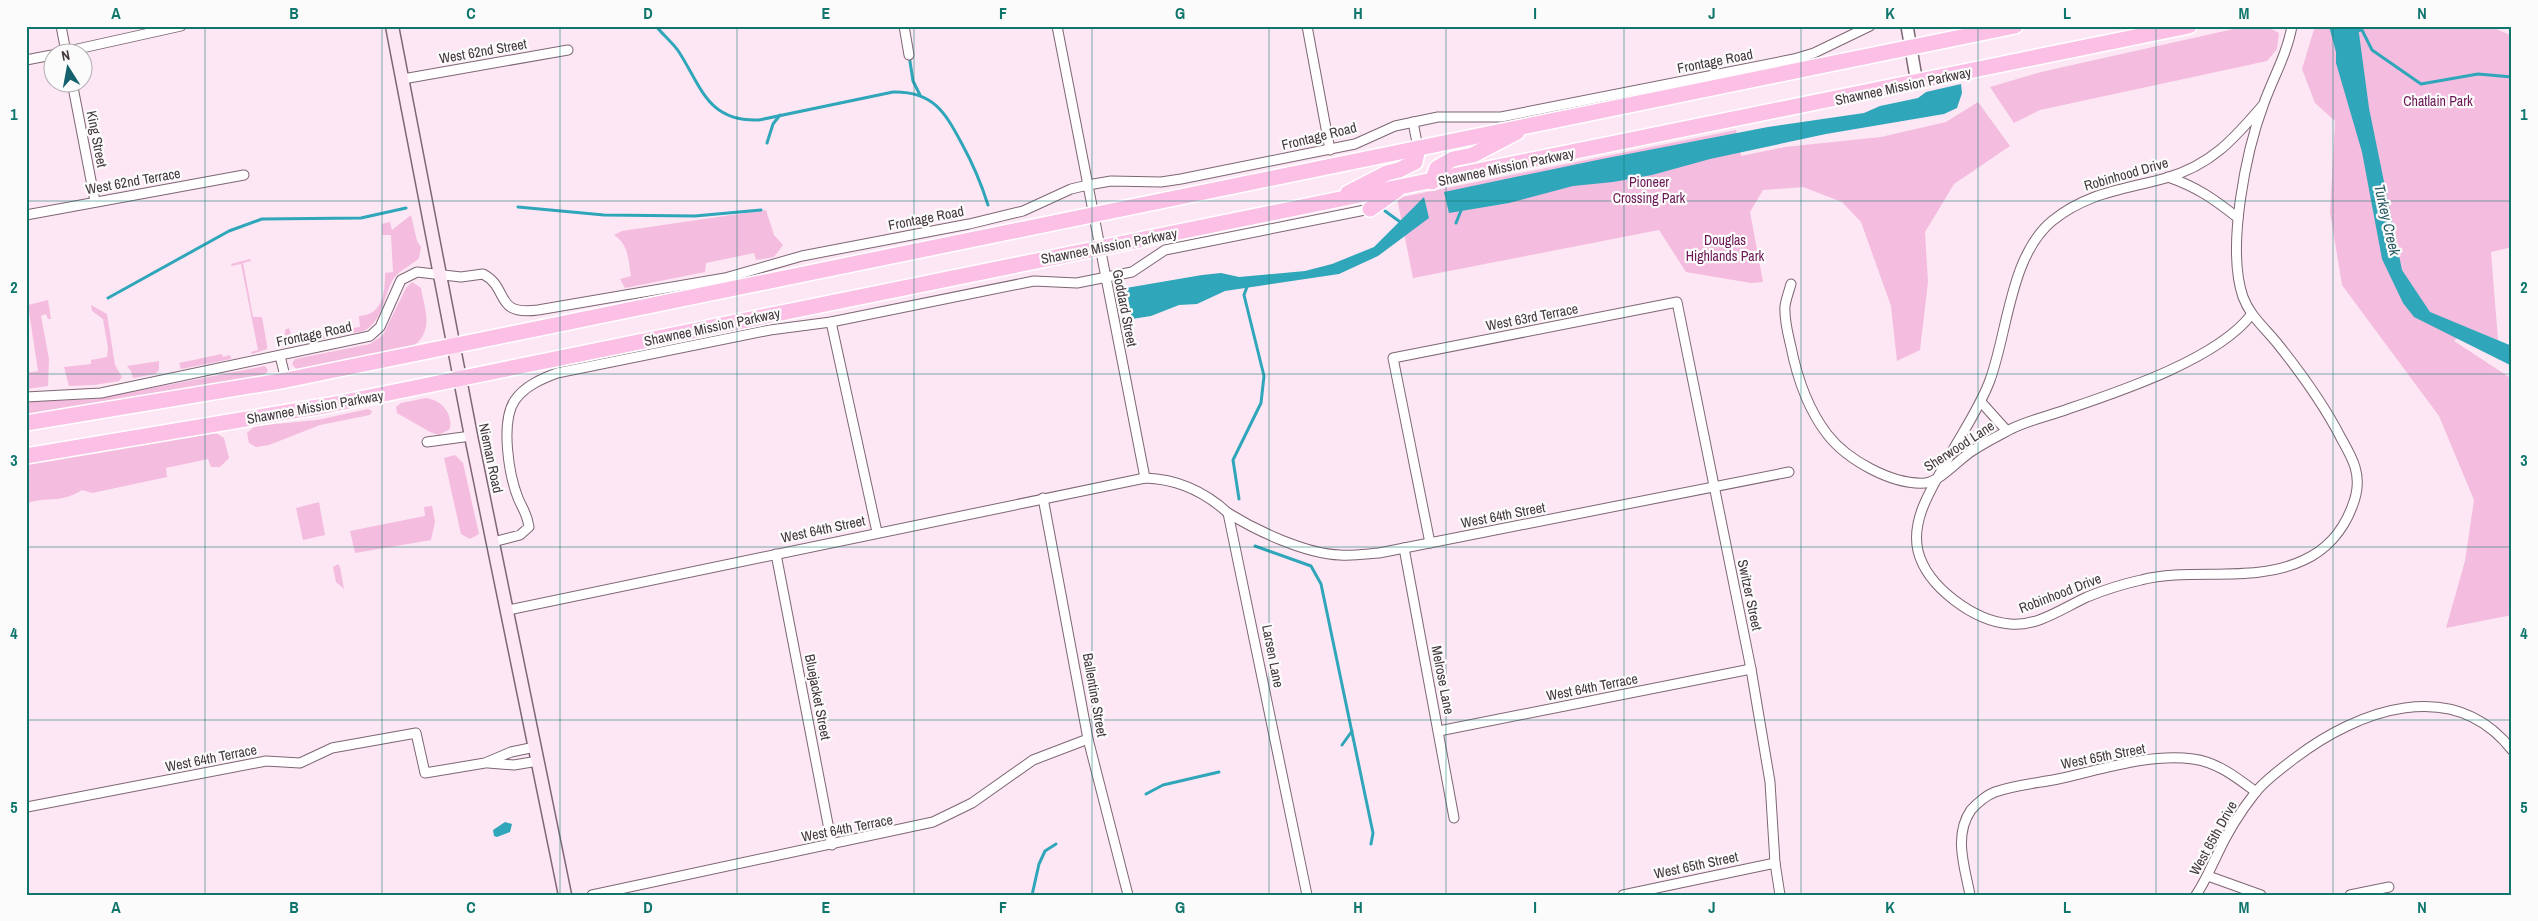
<svg xmlns="http://www.w3.org/2000/svg" width="2538" height="921" viewBox="0 0 2538 921" font-family="'Archivo Narrow',sans-serif">
  <style>
    .green { fill: #f4bcde }
    .water { fill: #2fa6b9 }
    .lines { fill: none; stroke-linecap: round; stroke-linejoin: round }
    .stream { stroke: #2fa6b9; stroke-width: 3 }
    .minor-casing { stroke: #7e6674; stroke-width: 11 }
    .tertiary-casing { stroke: #7e6674; stroke-width: 14 }
    .secondary-casing { stroke: #7e6674; stroke-width: 15 }
    .trunk-casing { stroke: #fff; stroke-width: 18 }
    .minor { stroke: #fff; stroke-width: 9 }
    .tertiary { stroke: #fff; stroke-width: 11 }
    .secondary { stroke: #fee7f5; stroke-width: 12 }
    .trunk { stroke: #fcc0e6; stroke-width: 15 }
    .grid { fill: none; stroke: #0f766e; stroke-width: 1; stroke-opacity: 0.55 }
    .labels { text-anchor: middle; stroke-width: 4.5; stroke-linejoin: round; paint-order: stroke }
    .street-label { font-size: 14px; fill: #42373d; stroke: #fbfbfb }
    .park-label { font-size: 14px; fill: #6c1855; stroke: #fbfbfb }
    .water-label { font-size: 15px; font-style: italic; fill: #2a5a62; stroke: #fbfbfb }
    .neatline { fill: none; stroke: #0f766e; stroke-width: 2 }
    .grid-label { font-size: 16px; text-anchor: middle; font-weight: bold; fill: #0f766e }
  </style>
  <rect width="100%" height="100%" fill="#fde7f4"/>
  <g class="green">
    <polygon points="2247,26 2266,26 2279,33 2277,49 2267,61 2040,110 2014,123 1990,87 2041,72"/>
    <polygon points="2315,26 2490,26 2512,36 2512,247 2491,252 2498,340 2468,328 2454,341 2512,379 2512,615 2446,628 2465,561 2474,500 2439,416 2342,285 2330,212 2335,121 2315,103 2302,69"/>
    <polygon points="1978,102 2010,146 1954,184 1925,232 1928,282 1920,350 1897,361 1891,306 1861,222 1842,202 1803,187 1763,190 1750,212 1763,282 1751,283 1686,272 1659,230 1413,278 1397,198 1736,130 1741,156 1785,147 1881,137 1946,122"/>
    <path d="M766,210L774,235L783,245L774,257L756,260L754,253L706,263L705,272L625,288L620,279L631,276C628,259 629,245 614,235L622,231Z"/>
    <path d="M411,215L417,241L421,247L419,258C411,266 397,271 392,281C383,299 383,320 364,331L290,345L285,338V330L289,328L292,338L360,327L359,316C383,315 385,293 385,273L393,272L391,235H382V224L390,222L392,230Z"/>
    <polygon points="250,259 251,261 243,263 253,317 262,317 267,345 267,349 252,354 251,352 258,350 241,264 232,266 231,264"/>
    <path d="M412,282L421,288C425,312 434,329 414,346L297,370L292,364L295,359L370,344L383,335L406,288Z"/>
    <polygon points="48,300 51,319 48,319 46,314 41,316 49,359 48,386 26,389 26,373 38,371 28,305"/>
    <polygon points="91,305 107,314 115,365 122,377 119,381 94,385 69,386 64,367 91,364 91,360 107,357 108,348 103,319 92,311"/>
    <polygon points="222,354 223,357 230,355 231,359 181,369 179,363"/>
    <polygon points="159,361 159,370 155,374 133,378 131,371 127,366"/>
    <polygon points="265,366 268,370 264,376 26,416 26,402 96,399"/>
    <path d="M426,398C443,401 452,413 450,429L439,435L430,432L397,413L396,407L401,403Z"/>
    <polygon points="368,409 372,411 370,415 320,425 269,445 256,447 249,443 247,433 255,426 317,420"/>
    <path d="M216,433L224,438L229,458L220,467H211L208,459L166,468L167,477L92,493L82,490C59,505 45,495 26,504V463Z"/>
    <polygon points="455,455 463,463 479,534 470,539 461,534 444,458"/>
    <polygon points="319,502 325,535 303,540 296,508"/>
    <polygon points="432,506 435,522 431,540 355,553 350,531 425,516 424,507"/>
    <polygon points="338,564 340,567 344,589 336,582 333,567"/>
  </g>
  <g class="water">
    <polygon points="2329,26 2358,26 2369,108 2402,270 2430,312 2512,346 2512,366 2414,317 2403,303 2382,259 2362,152 2336,63 2336,52"/>
    <polygon points="1961,84 1962,93 1957,108 1944,114 1826,134 1710,159 1652,175 1613,182 1573,186 1509,203 1449,213 1444,192 1602,159 1768,127 1864,113 1880,106 1918,98 1926,92"/>
    <polygon points="1424,197 1429,218 1378,256 1339,274 1225,291 1197,304 1179,305 1151,316 1132,319 1126,288 1202,275 1221,273 1239,277 1305,271 1332,264 1374,247"/>
    <polygon points="505,822 512,824 510,832 497,837 494,836 493,830"/>
  </g>
  <g class="lines">
    <g class="stream">
      <path d="M656,26C663,35 673,43 679,52C702,88 708,122 759,120L893,92C933,91 945,112 962,144C973,164 981,183 988,205"/>
      <polyline points="2356,31 2362,30 2372,50 2421,84 2478,74 2512,77"/>
      <polyline points="909,55 913,81 920,95"/>
      <polyline points="767,143 773,124 780,115"/>
      <polyline points="518,207 604,215 695,216 761,210"/>
      <polyline points="1385,211 1403,224"/>
      <polyline points="1456,223 1462,208"/>
      <polyline points="108,298 229,231 262,219 361,218 406,208"/>
      <polyline points="1239,499 1233,460 1261,403 1264,376 1244,295 1248,284"/>
      <polyline points="1255,546 1311,566 1321,584 1373,833 1371,844"/>
      <polyline points="1342,745 1352,731"/>
      <polyline points="1146,794 1163,785 1219,772"/>
      <polyline points="1032,895 1039,864 1045,851 1056,844"/>
    </g>
    <defs>
      <g id="minor">
        <polyline points="61,26 66,52"/>
        <polyline points="904,26 909,55"/>
        <polyline points="1057,26 1145,478"/>
        <polyline points="1307,26 1330,150"/>
        <polyline points="64,52 181,26"/>
        <polyline points="26,60 52,55"/>
        <polyline points="403,79 568,50"/>
        <polyline points="72,82 95,201"/>
        <path d="M2263,105C2233,140 2211,165 2166,178C2123,190 2088,192 2052,221C2010,256 2008,331 1990,380C1980,408 1958,439 1944,466C1930,491 1911,521 1918,551C1927,587 1974,621 2010,624C2037,627 2063,608 2087,597C2104,590 2123,584 2141,580C2193,567 2254,584 2304,560C2326,550 2343,531 2352,507C2357,495 2359,480 2355,467C2352,457 2346,447 2341,438C2323,403 2301,373 2277,343C2264,327 2250,316 2243,297C2226,248 2246,151 2264,103C2273,78 2287,54 2292,26"/>
        <polyline points="1413,122 1418,148"/>
        <path d="M2168,177C2197,187 2214,199 2238,218"/>
        <polyline points="26,215 244,175"/>
        <path d="M1791,284C1789,291 1786,299 1785,306C1784,320 1788,334 1791,347C1797,377 1808,409 1827,434C1847,460 1892,485 1925,483C1941,481 1958,460 1972,451C1984,443 1998,436 2011,429C2029,420 2049,416 2068,409C2121,391 2217,359 2251,315"/>
        <polyline points="831,322 877,532"/>
        <polyline points="280,356 286,380"/>
        <path d="M26,397L101,393L370,336L380,327L401,280L417,272L461,277L483,274C510,288 493,316 538,310L725,278L802,256L969,224L1023,211L1071,189L1088,185L1111,181L1161,182L1181,179L1355,144L1395,126L1438,117H1501L1794,59L1814,53L1870,26"/>
        <polyline points="1981,402 2007,431"/>
        <polyline points="427,442 471,436"/>
        <polyline points="1043,498 1088,739 1128,895"/>
        <path d="M1228,513C1257,531 1306,554 1340,555C1353,556 1366,554 1379,553L1789,472"/>
        <path d="M493,542L520,535L529,527C527,513 523,510 518,498C509,475 500,422 515,400C525,386 541,379 557,373L770,330L831,322L1034,281L1077,283L1132,272L1165,250L1370,209"/>
        <polyline points="1430,543 1393,358 1677,302 1751,669 1770,782 1775,863 1780,895"/>
        <polyline points="1404,548 1454,818"/>
        <polyline points="776,554 832,845"/>
        <path d="M508,610L1145,478C1178,479 1204,491 1228,513L1307,895"/>
        <polyline points="1439,731 1751,669"/>
        <polyline points="488,763 514,765 538,761"/>
        <polyline points="27,807 266,761 300,763 332,748 416,733 425,773 485,763 511,752 535,747"/>
        <polyline points="2208,876 2261,895"/>
        <polyline points="592,895 933,822 972,803 1033,760 1088,739"/>
        <polyline points="1623,895 1775,863"/>
        <path d="M1970,895C1965,868 1953,836 1971,810C1977,803 1987,795 1995,792C2015,785 2038,783 2058,779C2100,770 2149,753 2193,759C2217,762 2236,777 2256,792"/>
        <path d="M2196,895C2205,882 2210,869 2217,855C2227,833 2240,812 2255,793C2265,780 2282,768 2295,758C2358,710 2453,675 2512,750"/>
        <polyline points="2350,895 2389,887"/>
      </g>
      <polyline id="tertiary" points="1907,26 1917,83"/>
      <polyline id="secondary" points="392,26 471,436 565,895"/>
      <g id="trunk">
        <polyline points="1432,182 1437,168 1453,159 1473,155 1517,132"/>
        <polyline points="1348,193 1387,173 1399,170 1415,162 1418,148"/>
        <polyline points="1370,209 1397,190"/>
        <polyline points="26,423 286,380 2015,26"/>
        <polyline points="26,456 330,405 2189,26"/>
      </g>
    </defs>
    <use href="#minor" class="minor-casing"/>
    <use href="#tertiary" class="tertiary-casing"/>
    <use href="#secondary" class="secondary-casing"/>
    <use href="#trunk" class="trunk-casing"/>
    <use href="#minor" class="minor"/>
    <use href="#tertiary" class="tertiary"/>
    <use href="#secondary" class="secondary"/>
    <use href="#trunk" class="trunk"/>
  </g>
  <path class="grid" d="M205,26V895M382,26V895M560,26V895M737,26V895M914,26V895M1092,26V895M1269,26V895M1446,26V895M1624,26V895M1801,26V895M1978,26V895M2156,26V895M2333,26V895M26,201H2512M26,374H2512M26,547H2512M26,720H2512"/>
  <g class="labels">
    <g class="street-label">
      <text transform="translate(483 51) rotate(-10)" y="5">West 62nd Street</text>
      <text transform="translate(1715 61) rotate(-11)" y="5">Frontage Road</text>
      <text transform="translate(1903 86) rotate(-12)" y="5">Shawnee Mission Parkway</text>
      <text transform="translate(1319 136) rotate(-14)" y="5">Frontage Road</text>
      <text transform="translate(97 139) rotate(79)" y="5">King Street</text>
      <text transform="translate(1506 167) rotate(-12)" y="5">Shawnee Mission Parkway</text>
      <text transform="translate(2126 174) rotate(-16)" y="5">Robinhood Drive</text>
      <text transform="translate(133 181) rotate(-10)" y="5">West 62nd Terrace</text>
      <text transform="translate(926 218) rotate(-11)" y="5">Frontage Road</text>
      <text transform="translate(1109 246) rotate(-11)" y="5">Shawnee Mission Parkway</text>
      <text transform="translate(1125 308) rotate(79)" y="5">Goddard Street</text>
      <text transform="translate(1532 317) rotate(-11)" y="5">West 63rd Terrace</text>
      <text transform="translate(712 327) rotate(-12)" y="5">Shawnee Mission Parkway</text>
      <text transform="translate(314 334) rotate(-12)" y="5">Frontage Road</text>
      <text transform="translate(315 407) rotate(-10)" y="5">Shawnee Mission Parkway</text>
      <text transform="translate(1959 446) rotate(-33)" y="5">Sherwood Lane</text>
      <text transform="translate(491 458) rotate(78)" y="5">Nieman Road</text>
      <text transform="translate(1503 515) rotate(-11)" y="5">West 64th Street</text>
      <text transform="translate(823 529) rotate(-12)" y="5">West 64th Street</text>
      <text transform="translate(2060 593) rotate(-21)" y="5">Robinhood Drive</text>
      <text transform="translate(1750 595) rotate(78)" y="5">Switzer Street</text>
      <text transform="translate(1273 656) rotate(79)" y="5">Larsen Lane</text>
      <text transform="translate(1443 680) rotate(79)" y="5">Melrose Lane</text>
      <text transform="translate(1592 687) rotate(-11)" y="5">West 64th Terrace</text>
      <text transform="translate(1095 695) rotate(80)" y="5">Ballentine Street</text>
      <text transform="translate(818 697) rotate(79)" y="5">Bluejacket Street</text>
      <text transform="translate(2103 756) rotate(-11)" y="5">West 65th Street</text>
      <text transform="translate(211 758) rotate(-11)" y="5">West 64th Terrace</text>
      <text transform="translate(847 828) rotate(-11)" y="5">West 64th Terrace</text>
      <text transform="translate(2213 838) rotate(-61)" y="5">West 65th Drive</text>
      <text transform="translate(1696 865) rotate(-12)" y="5">West 65th Street</text>
    </g>
    <g class="park-label">
      <text x="2438" y="106">Chatlain Park</text>
      <text x="1649" y="187">Pioneer<tspan x="1649" dy="16">Crossing Park</tspan></text>
      <text x="1725" y="245">Douglas<tspan x="1725" dy="16">Highlands Park</tspan></text>
    </g>
    <g class="water-label">
      <text transform="translate(2387 220) rotate(77)" y="5">Turkey Creek</text>
    </g>
  </g>
  <rect width="2538" height="921" fill="none" stroke="#fbfbfb" stroke-width="55"/>
  <g transform="translate(68 68) rotate(349)"><circle r="24" fill="#fbfbfb" stroke="#b1adaf"/>
  <path d="M0-4L9 19L0 12L-9 19Z" fill="#15616d"/>
  <text y="-8" font-size="14" font-weight="bold" text-anchor="middle" fill="#42373d">N</text>
  </g>
  <rect x="28" y="28" width="2482" height="866" class="neatline"/>
  <g class="grid-label">
    <text x="116" y="19">A</text>
    <text x="294" y="19">B</text>
    <text x="471" y="19">C</text>
    <text x="648" y="19">D</text>
    <text x="826" y="19">E</text>
    <text x="1003" y="19">F</text>
    <text x="1180" y="19">G</text>
    <text x="1358" y="19">H</text>
    <text x="1535" y="19">I</text>
    <text x="1712" y="19">J</text>
    <text x="1890" y="19">K</text>
    <text x="2067" y="19">L</text>
    <text x="2244" y="19">M</text>
    <text x="2422" y="19">N</text>
    <text x="14" y="120">1</text>
    <text x="2524" y="120">1</text>
    <text x="14" y="293">2</text>
    <text x="2524" y="293">2</text>
    <text x="14" y="466">3</text>
    <text x="2524" y="466">3</text>
    <text x="14" y="639">4</text>
    <text x="2524" y="639">4</text>
    <text x="14" y="813">5</text>
    <text x="2524" y="813">5</text>
    <text x="116" y="913">A</text>
    <text x="294" y="913">B</text>
    <text x="471" y="913">C</text>
    <text x="648" y="913">D</text>
    <text x="826" y="913">E</text>
    <text x="1003" y="913">F</text>
    <text x="1180" y="913">G</text>
    <text x="1358" y="913">H</text>
    <text x="1535" y="913">I</text>
    <text x="1712" y="913">J</text>
    <text x="1890" y="913">K</text>
    <text x="2067" y="913">L</text>
    <text x="2244" y="913">M</text>
    <text x="2422" y="913">N</text>
  </g>
</svg>
